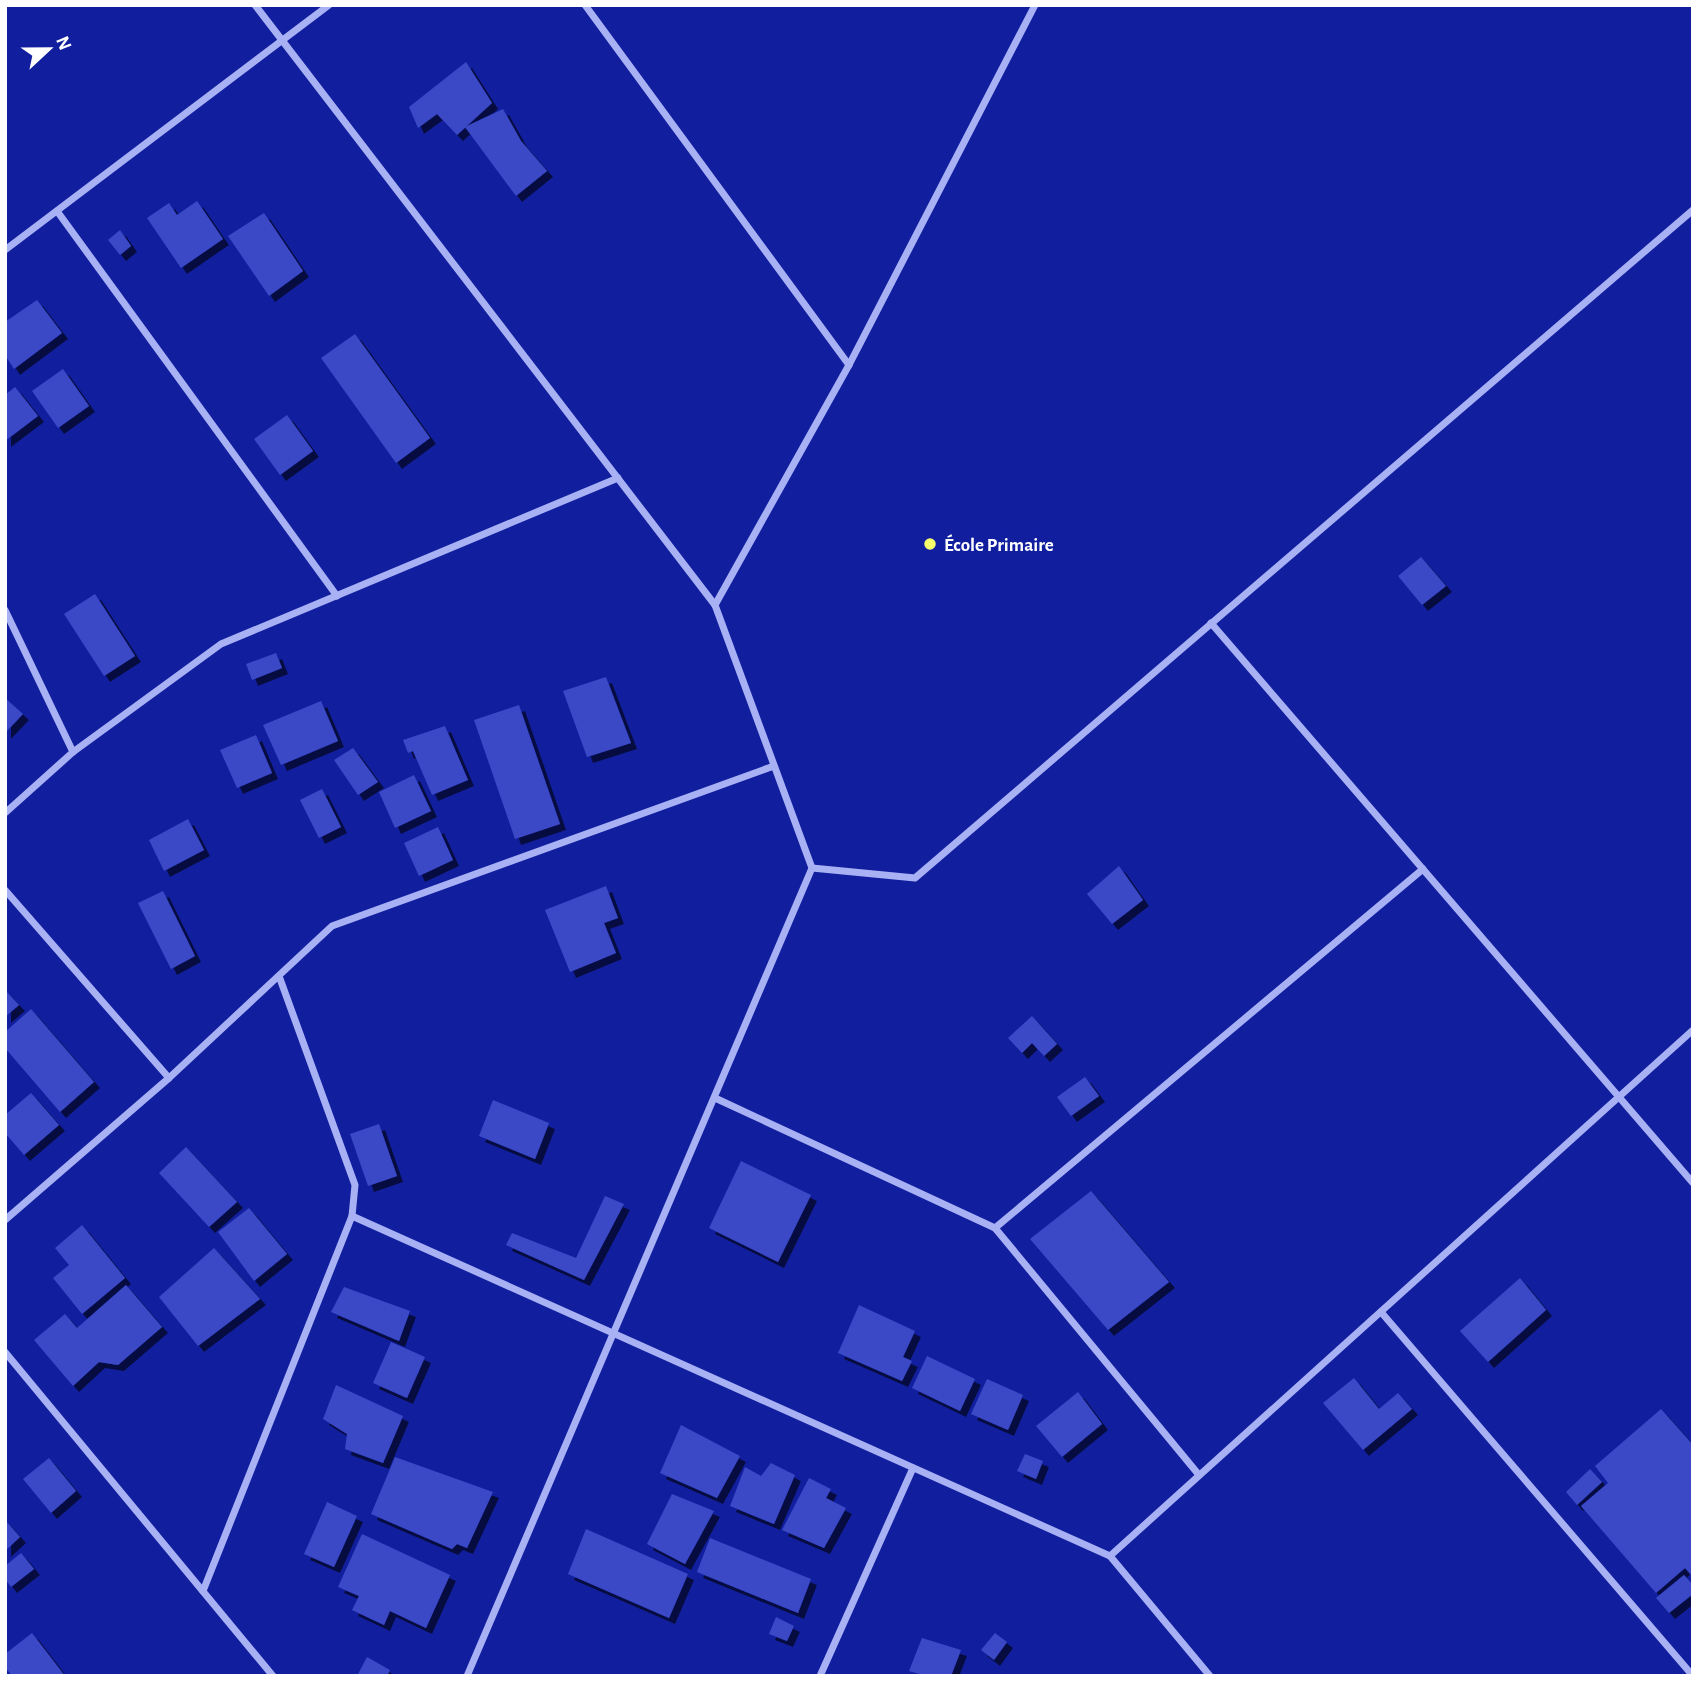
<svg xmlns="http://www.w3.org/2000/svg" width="1698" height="1681" viewBox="0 0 1698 1681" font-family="'Alegreya Sans',sans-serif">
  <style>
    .building { fill: #3a49c6; filter: url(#shadow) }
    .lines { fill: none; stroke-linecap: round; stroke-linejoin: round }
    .minor { stroke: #a9b1f5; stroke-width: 7 }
    .poi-dot { fill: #f7ff6d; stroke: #111f9f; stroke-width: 2.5 }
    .labels { text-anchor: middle; stroke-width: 6; stroke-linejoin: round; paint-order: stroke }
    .poi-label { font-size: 19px; font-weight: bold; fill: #fff; stroke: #111f9f; text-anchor: start }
  </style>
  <defs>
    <filter id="shadow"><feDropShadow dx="6" dy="6" stdDeviation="0" flood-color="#0009"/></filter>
  </defs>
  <rect width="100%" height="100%" fill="#111f9f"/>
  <g class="building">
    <polygon points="466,62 492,103 457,135 437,114 418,128 409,107"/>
    <polygon points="503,109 521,141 547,171 516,196 465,127"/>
    <polygon points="197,201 223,239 181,268 147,218 169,203 177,215"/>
    <polygon points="264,213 303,271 269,296 228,236"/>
    <polygon points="120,230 131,246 120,255 108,240"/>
    <polygon points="37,300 62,333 14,369 5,355 5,322"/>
    <polygon points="355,334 430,438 396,463 321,358"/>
    <polygon points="63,369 89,406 58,428 32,391"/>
    <polygon points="15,387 38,416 5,441 5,395"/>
    <polygon points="287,415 313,451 280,475 254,439"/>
    <polygon points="1421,557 1446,586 1422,605 1398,576"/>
    <polygon points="95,594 135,656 104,676 64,614"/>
    <polygon points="276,653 282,668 252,680 246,664"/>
    <polygon points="606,677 631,743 587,757 563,691"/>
    <polygon points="5,698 23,714 5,733"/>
    <polygon points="321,701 338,741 281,765 263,725"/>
    <polygon points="519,705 560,824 515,839 474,720"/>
    <polygon points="445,726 468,780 432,795 413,751 408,753 403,740"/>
    <polygon points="256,735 272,773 237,788 220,750"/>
    <polygon points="353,748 378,782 358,795 334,760"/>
    <polygon points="414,775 431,811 395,828 379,792"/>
    <polygon points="322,789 341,827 319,838 300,800"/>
    <polygon points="188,819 204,850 164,871 149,840"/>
    <polygon points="438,827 453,860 419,876 404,843"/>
    <polygon points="1119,866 1143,900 1112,924 1087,894"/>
    <polygon points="606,886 618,918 604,923 616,953 570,972 545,910"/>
    <polygon points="163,891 195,956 171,969 138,903"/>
    <polygon points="5,990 19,1005 5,1017"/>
    <polygon points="31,1009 94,1082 60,1112 5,1048 5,1032"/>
    <polygon points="1032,1016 1057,1044 1044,1056 1032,1043 1022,1053 1008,1038"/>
    <polygon points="1085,1077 1099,1096 1071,1116 1057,1097"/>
    <polygon points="31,1093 59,1125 24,1155 5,1133 5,1115"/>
    <polygon points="493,1100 549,1123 535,1159 479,1136"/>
    <polygon points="379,1124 397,1176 368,1186 350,1134"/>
    <polygon points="186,1147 237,1202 209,1227 159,1173"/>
    <polygon points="741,1161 811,1195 778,1262 709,1228"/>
    <polygon points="1091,1191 1169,1282 1108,1330 1030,1239"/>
    <polygon points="605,1196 624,1204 584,1280 506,1245 512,1233 576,1258"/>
    <polygon points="249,1208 287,1254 254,1281 218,1232"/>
    <polygon points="82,1225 125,1278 82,1314 53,1278 69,1265 55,1248"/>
    <polygon points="214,1248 260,1299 198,1346 159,1297"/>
    <polygon points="1520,1278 1546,1310 1488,1362 1460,1331"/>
    <polygon points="126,1285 162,1327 118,1365 99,1362 73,1386 34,1340 65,1314 77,1328"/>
    <polygon points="344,1287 410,1311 399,1341 331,1312"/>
    <polygon points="859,1305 915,1331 903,1357 912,1361 902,1381 838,1353"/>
    <polygon points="391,1342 425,1357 407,1398 373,1383"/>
    <polygon points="927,1356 975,1379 960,1411 912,1388"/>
    <polygon points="1354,1378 1379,1409 1398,1393 1412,1409 1363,1450 1323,1403"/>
    <polygon points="987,1379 1023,1395 1008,1430 971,1414"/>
    <polygon points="336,1385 403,1416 383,1463 345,1449 347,1434 323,1419"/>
    <polygon points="1078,1392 1102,1424 1062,1457 1036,1426"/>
    <polygon points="1661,1409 1693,1445 1693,1577 1685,1568 1656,1593 1581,1506 1608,1483 1595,1466"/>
    <polygon points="681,1425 740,1456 717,1498 660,1473"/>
    <polygon points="1025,1454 1043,1461 1036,1479 1017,1471"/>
    <polygon points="395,1457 493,1492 467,1548 457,1544 452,1549 371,1514"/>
    <polygon points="49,1458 76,1491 51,1513 23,1479"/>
    <polygon points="771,1463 795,1475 774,1524 730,1506 745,1467 761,1476"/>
    <polygon points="1590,1469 1602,1482 1577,1505 1566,1492"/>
    <polygon points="809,1478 831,1489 826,1498 846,1508 824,1548 782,1530"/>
    <polygon points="672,1494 714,1511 685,1564 647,1544"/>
    <polygon points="327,1502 357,1516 334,1567 304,1554"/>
    <polygon points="5,1520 20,1537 5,1551"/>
    <polygon points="586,1529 688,1574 669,1618 568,1574"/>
    <polygon points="362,1534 450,1575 426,1628 390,1611 384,1625 352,1610 359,1596 338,1587"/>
    <polygon points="710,1538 811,1579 798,1613 697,1572"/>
    <polygon points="21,1553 34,1569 11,1587 5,1579 5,1566"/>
    <polygon points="1684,1575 1693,1585 1693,1594 1669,1613 1656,1598"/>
    <polygon points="776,1617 794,1626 787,1641 769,1634"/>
    <polygon points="32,1633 65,1676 12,1676 5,1667 5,1654"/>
    <polygon points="995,1633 1007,1642 994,1660 981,1650"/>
    <polygon points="922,1638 961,1650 951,1676 926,1676 909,1671"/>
    <polygon points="367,1657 390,1670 387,1676 357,1676"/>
  </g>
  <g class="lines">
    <g class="minor">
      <polyline points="255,5 715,605"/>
      <polyline points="585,5 849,365"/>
      <polyline points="57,211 337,596"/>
      <polyline points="5,250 329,5"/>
      <polyline points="5,610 73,752"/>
      <polyline points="1211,623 1693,1183"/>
      <polyline points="5,813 73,752 221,644 618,478"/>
      <polyline points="812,868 915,878 1693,210"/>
      <polyline points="5,890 169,1078"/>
      <polyline points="715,1098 995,1228 1199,1475"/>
      <polyline points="352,1216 1110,1556 1210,1676"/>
      <polyline points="5,1220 169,1078 332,926 774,766"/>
      <polyline points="995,1228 1423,869"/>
      <polyline points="1381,1312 1693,1676"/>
      <polyline points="5,1352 273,1676"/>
      <polyline points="1110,1556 1693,1030"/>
      <polyline points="203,1591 352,1216 355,1185 279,976"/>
      <polyline points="467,1676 812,868 715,605 849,365 1035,5"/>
      <polyline points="820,1676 913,1468"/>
    </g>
  </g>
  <circle class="poi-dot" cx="930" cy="544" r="7"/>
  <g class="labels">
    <g class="poi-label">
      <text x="944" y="551">École Primaire</text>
    </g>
  </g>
  <rect width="1698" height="1681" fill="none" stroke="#ffffff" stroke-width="14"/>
  <g transform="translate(49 49) rotate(68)" stroke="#111f9f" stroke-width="5" paint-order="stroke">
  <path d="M0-5L12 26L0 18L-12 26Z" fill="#ffffff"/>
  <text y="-10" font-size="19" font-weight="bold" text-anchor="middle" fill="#ffffff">N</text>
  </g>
</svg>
